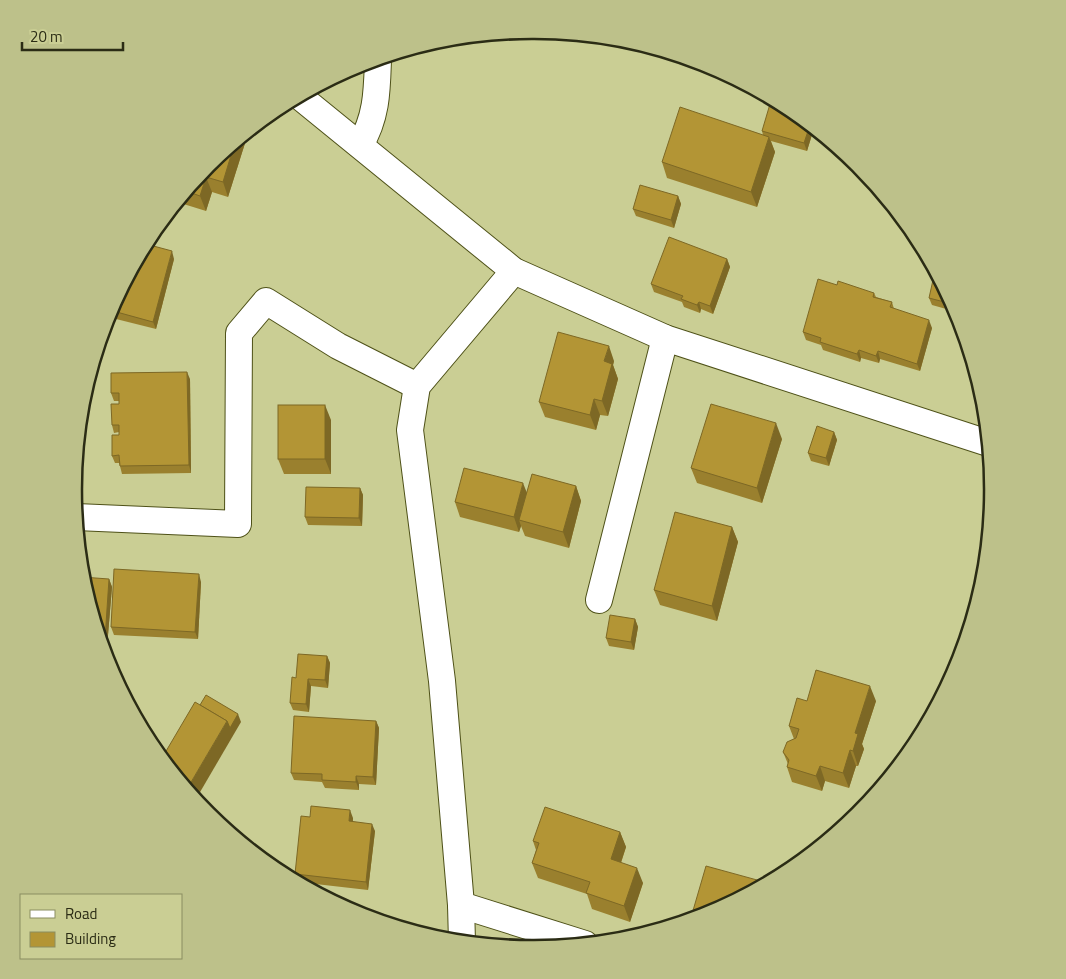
<svg xmlns="http://www.w3.org/2000/svg" width="1066" height="979" viewBox="0 0 1066 979" font-family="'Titillium Web',sans-serif">
  <style>
    .lines { fill: none; stroke-linecap: round; stroke-linejoin: round }
    .minor-casing { stroke: #4e5118; stroke-width: 28 }
    .minor { stroke: #fff; stroke-width: 26 }
    .wall { fill: #9a802e }
    .shaded-wall { fill: #7d6825 }
    .building { fill: #b39535; stroke: #7d6825 }
    .rim { fill: none; stroke: #2b2c15; stroke-width: 2.5 }
  </style>
  <rect width="100%" height="100%" fill="#cace94"/>
  <g class="lines">
    <defs>
      <g id="minor">
        <polyline points="299,96 514,271 665,338 988,443"/>
        <path d="M360,145C377,117 377,90 378,59"/>
        <polyline points="76,517 238,524 239,333 266,301 338,346 417,386"/>
        <polyline points="599,600 665,338"/>
        <polyline points="461,905 585,944"/>
        <polyline points="462,942 461,905 442,681 410,430 417,386 514,271"/>
      </g>
    </defs>
    <use href="#minor" class="minor-casing"/>
    <use href="#minor" class="minor"/>
  </g>
  <g class="wall">
    <polygon points="814,128 807,151 771,141 775,152 757,207 667,178 662,162 763,135 762,131"/>
    <polygon points="244,135 246,140 228,197 212,192 206,211 177,202 208,164"/>
    <polygon points="678,196 681,204 674,228 636,216 633,209"/>
    <polygon points="174,259 156,329 116,319 113,311"/>
    <polygon points="727,259 730,267 713,314 701,309 700,313 684,307 682,302 654,292 651,284"/>
    <polygon points="941,282 957,312 932,305 929,298"/>
    <polygon points="837,285 874,293 876,297 892,302 894,309 932,328 920,371 880,359 879,363 861,358 860,362 823,350 821,345 806,340 803,332"/>
    <polygon points="614,361 613,365 618,379 608,416 600,415 596,430 545,417 539,402"/>
    <polygon points="190,379 191,473 122,474 120,466 119,463 115,463 112,456 119,435 119,432 114,433 112,425 119,404 119,401 114,401 111,393"/>
    <polygon points="331,420 331,474 284,474 278,459"/>
    <polygon points="834,432 837,440 829,466 811,461 808,453"/>
    <polygon points="782,439 762,503 697,483 691,468"/>
    <polygon points="576,486 581,501 569,548 525,536 521,526 519,532 460,517 455,502"/>
    <polygon points="360,488 363,495 362,526 308,525 305,517"/>
    <polygon points="732,527 738,542 717,621 660,605 654,590"/>
    <polygon points="82,579 109,579 112,587 107,647 103,647"/>
    <polygon points="201,582 198,639 114,635 111,627"/>
    <polygon points="635,619 638,627 634,650 609,646 606,638"/>
    <polygon points="327,656 330,663 328,688 311,686 309,712 293,710 290,703 296,678"/>
    <polygon points="807,701 876,701 862,744 864,749 858,766 856,766 849,788 825,781 822,791 792,782 787,767 788,764 783,752 794,739 789,726"/>
    <polygon points="376,721 379,728 376,785 359,784 359,790 325,788 322,782 294,780 291,773"/>
    <polygon points="310,817 353,818 353,822 375,831 368,890 298,882 295,874"/>
    <polygon points="620,832 626,847 621,863 643,883 630,922 592,909 587,894 538,878 532,863 536,850 533,841"/>
    <polygon points="692,914 709,914 694,919"/>
  </g>
  <g class="shaded-wall">
    <polygon points="810,125 814,128 807,151 804,143"/>
    <polygon points="244,135 246,140 228,197 223,182 235,142"/>
    <polygon points="769,137 775,152 757,207 751,192"/>
    <polygon points="206,177 212,192 206,211 200,196"/>
    <polygon points="678,196 681,204 674,228 671,220"/>
    <polygon points="172,251 174,259 156,329 153,322"/>
    <polygon points="727,259 730,267 713,314 710,306"/>
    <polygon points="699,302 701,309 700,313 697,305"/>
    <polygon points="929,320 932,328 920,371 917,364"/>
    <polygon points="609,346 614,361 613,365 618,379 608,416 602,401 604,361"/>
    <polygon points="859,350 861,358 860,362 857,354"/>
    <polygon points="878,351 880,359 879,363 876,356"/>
    <polygon points="187,372 190,379 191,473 189,465"/>
    <polygon points="594,399 600,415 596,430 590,415"/>
    <polygon points="325,405 331,420 331,474 325,459"/>
    <polygon points="776,423 782,439 762,503 757,488"/>
    <polygon points="834,432 837,440 829,466 826,458"/>
    <polygon points="523,483 529,498 519,520 521,526 519,532 514,517"/>
    <polygon points="576,486 581,501 569,548 563,532"/>
    <polygon points="360,488 363,495 362,526 359,518"/>
    <polygon points="732,527 738,542 717,621 712,606"/>
    <polygon points="199,574 201,582 198,639 195,632"/>
    <polygon points="109,579 112,587 107,647 105,639"/>
    <polygon points="635,619 638,627 634,650 631,642"/>
    <polygon points="327,656 330,663 328,688 325,680"/>
    <polygon points="308,679 311,686 309,712 306,704"/>
    <polygon points="870,686 876,701 862,744 864,749 858,766 853,751 855,733"/>
    <polygon points="238,714 241,722 196,799 187,789 227,721"/>
    <polygon points="376,721 379,728 376,785 373,777"/>
    <polygon points="850,750 856,766 849,788 843,773"/>
    <polygon points="820,766 825,781 822,791 816,776"/>
    <polygon points="356,776 359,784 359,790 356,782"/>
    <polygon points="350,810 353,818 352,829 349,821"/>
    <polygon points="372,824 375,831 368,890 366,882"/>
    <polygon points="620,832 626,847 617,874 611,859"/>
    <polygon points="637,868 643,883 630,922 624,906"/>
  </g>
  <g class="building">
    <polygon points="770,104 791,110 810,125 804,143 762,131"/>
    <polygon points="680,107 769,137 751,192 662,162"/>
    <polygon points="235,142 223,182 206,177 200,196 186,191 208,164"/>
    <polygon points="640,185 678,196 671,220 633,209"/>
    <polygon points="669,237 727,259 710,306 699,302 697,305 681,299 683,296 651,284"/>
    <polygon points="146,244 172,251 153,322 113,311 115,301"/>
    <polygon points="818,279 837,285 838,281 874,293 873,297 892,302 890,307 929,320 917,364 878,351 876,356 859,350 857,354 820,342 821,338 803,332"/>
    <polygon points="933,280 941,282 952,304 929,298"/>
    <polygon points="558,332 609,346 604,361 612,364 602,401 594,399 590,415 539,402"/>
    <polygon points="187,372 189,465 120,466 119,455 112,456 112,435 119,435 119,425 112,425 111,404 119,404 119,393 111,393 111,373"/>
    <polygon points="711,404 776,423 757,488 691,468"/>
    <rect x="278" y="405" width="47" height="54"/>
    <polygon points="817,426 834,432 826,458 808,453"/>
    <polygon points="464,468 523,483 514,517 455,502"/>
    <polygon points="532,474 576,486 563,532 519,520"/>
    <polygon points="306,487 360,488 359,518 305,517"/>
    <polygon points="675,512 732,527 712,606 654,590"/>
    <polygon points="114,569 199,574 195,632 111,627"/>
    <polygon points="82,577 109,579 105,639 100,639"/>
    <polygon points="610,615 635,619 631,642 606,638"/>
    <polygon points="298,654 327,656 325,680 308,679 306,704 290,703 292,677 296,678"/>
    <polygon points="816,670 870,686 855,733 858,734 853,751 850,750 843,773 820,766 816,776 787,767 789,760 783,752 787,742 796,738 799,729 789,726 797,698 807,701"/>
    <polygon points="206,695 238,714 230,728 227,721 200,705"/>
    <polygon points="195,702 227,721 187,789 162,758"/>
    <polygon points="294,716 376,721 373,777 356,776 356,782 322,780 322,774 291,773"/>
    <polygon points="311,806 350,810 349,821 372,824 366,882 295,874 301,816 310,817"/>
    <polygon points="545,807 620,832 611,859 637,868 624,906 586,893 590,882 532,863 539,843 533,841"/>
    <polygon points="706,866 768,883 709,914 700,917 692,914"/>
  </g>
  <path d="M0 0H1066V979H0ZM532 39H534A450 450 0 0 1 984 489V490A450 450 0 0 1 534 940H532A450 450 0 0 1 82 490V489A450 450 0 0 1 532 39Z" fill="#bdc18a" fill-rule="evenodd"/>
  <path class="rim" d="M532 39H534A450 450 0 0 1 984 489V490A450 450 0 0 1 534 940H532A450 450 0 0 1 82 490V489A450 450 0 0 1 532 39Z"/>
  <rect x="20" y="894" width="162" height="65" fill="#cace94" stroke="#8a8d61"/>
  <rect x="30" y="910" width="25" height="8" fill="#ffffff" stroke="#8a8d61"/>
  <text x="65" y="919" font-size="15" fill="#2b2c15">Road</text>
  <rect x="30" y="932" width="25" height="15" fill="#b39535" stroke="#8a8d61"/>
  <text x="65" y="944" font-size="15" fill="#2b2c15">Building</text>
  <path d="M22 42v8h101v-8" fill="none" stroke="#2b2c15" stroke-width="2.5"/>
  <text x="30" y="42" font-size="15" fill="#2b2c15" stroke="#cace94" stroke-width="4" paint-order="stroke">20 m</text>
</svg>
